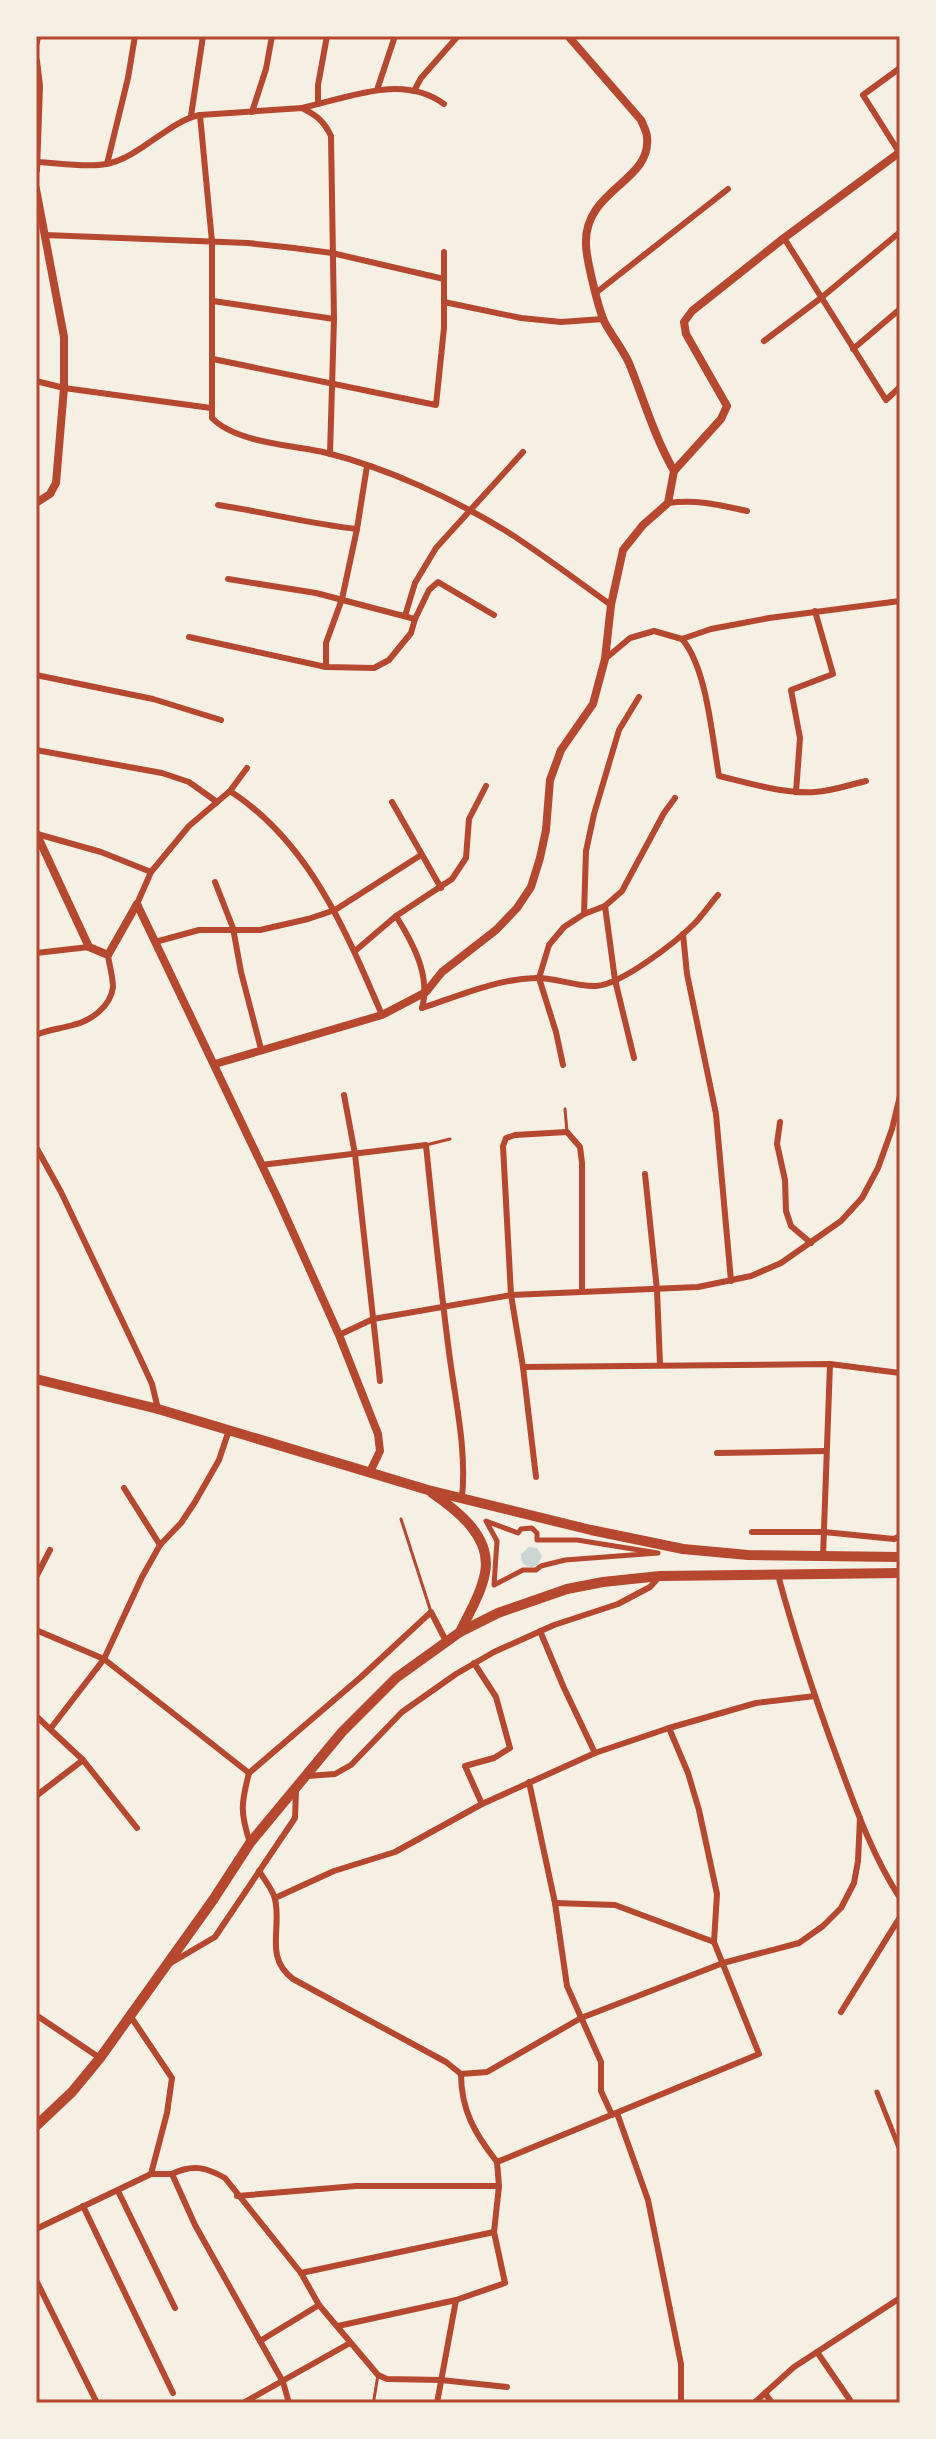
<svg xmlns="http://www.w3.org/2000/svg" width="936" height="2439" viewBox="0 0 936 2439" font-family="'DM Sans',sans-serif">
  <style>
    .water { fill: #c9d6d2 }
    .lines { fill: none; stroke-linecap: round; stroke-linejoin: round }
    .service { stroke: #b5482f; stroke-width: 3 }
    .pedestrian { stroke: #b5482f; stroke-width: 5 }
    .minor { stroke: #b5482f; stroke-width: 6 }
    .tertiary { stroke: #b5482f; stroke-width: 8 }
    .trunk { stroke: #b5482f; stroke-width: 10 }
    .neatline { fill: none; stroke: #b5482f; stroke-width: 3 }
  </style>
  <rect width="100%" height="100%" fill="#f6efe4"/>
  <path class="water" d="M529,1547L537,1548L542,1556L538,1565L532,1567C524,1567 521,1562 521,1554Z"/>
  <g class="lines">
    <g class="service">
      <polyline points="565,1109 567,1132"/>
      <polyline points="426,1145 450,1139"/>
      <polyline points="401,1519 431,1612"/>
      <polyline points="374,2399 378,2375"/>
    </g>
    <g class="pedestrian">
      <polygon points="486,1521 518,1533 521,1529 532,1528 537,1533 537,1540 577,1540 658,1553 565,1560 541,1566 536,1570 523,1570 494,1585 497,1541"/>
      <polyline points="877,2092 900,2150"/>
    </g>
    <g class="minor">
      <polyline points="377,90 395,36"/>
      <polyline points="414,91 421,78 458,36"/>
      <polyline points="318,104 318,85 327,36"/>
      <path d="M302,108C348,98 402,73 444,104"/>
      <polyline points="252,112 266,69 272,36"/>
      <path d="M200,115L212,242V418C236,443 293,445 327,453C387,468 454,499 506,531C542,554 576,580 611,605"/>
      <polyline points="191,116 203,36"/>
      <polyline points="899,152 863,95 900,68"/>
      <path d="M38,162C58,163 87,168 106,164C138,159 170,120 200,115L302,108C316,115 324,121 331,136L334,319L330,454"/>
      <polyline points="107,164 128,78 135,36"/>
      <polyline points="45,235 248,243 294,248 332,253 444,279"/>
      <polyline points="784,238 886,400 900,387"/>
      <polyline points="597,292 728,189"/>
      <polyline points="213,301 334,319"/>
      <polyline points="444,302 521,318 561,322 603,319"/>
      <polyline points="764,341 821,298 900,232"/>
      <polyline points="853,349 900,309"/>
      <polyline points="213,359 436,405 444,328 444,252"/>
      <polyline points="36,381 64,388 211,408"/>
      <path d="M668,503C696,499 720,505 747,511"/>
      <path d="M218,505C265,512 310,524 357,529"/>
      <polyline points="228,579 316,593 415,619 429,590 438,582 494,615"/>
      <polyline points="405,616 415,583 436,548 523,452"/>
      <polyline points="189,637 326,667 374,668 389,660 411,633 415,619"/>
      <path d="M682,639C707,668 712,737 719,776C749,783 783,794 815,792C832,791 849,785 866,781"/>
      <polyline points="605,659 630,638 654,631 682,639 711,629 769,618 900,601"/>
      <polyline points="326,667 326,643 342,599 357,529 367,466"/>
      <polyline points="36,675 153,699 221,720"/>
      <polyline points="36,750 162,773 189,782 217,802"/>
      <path d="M230,791C309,842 346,931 382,1015"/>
      <polyline points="796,792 800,738 791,690 833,674 815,611"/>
      <polyline points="392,802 441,888"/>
      <polyline points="37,834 101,852 151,872"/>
      <polyline points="215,882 233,928 241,972 261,1049"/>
      <polyline points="137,904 151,872 189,826 230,791 247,768"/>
      <polyline points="605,906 615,980 634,1058"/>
      <polyline points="584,914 586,851 594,814 619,730 639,697"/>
      <path d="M396,916C413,943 431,976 422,1008"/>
      <polyline points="683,934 687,974 716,1114 731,1281"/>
      <polyline points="155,942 199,930 260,930 308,919 335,910 421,855"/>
      <polyline points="355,951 396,916 452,879 466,858 469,819 486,786"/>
      <polyline points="36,953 89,947"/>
      <path d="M422,1008C458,996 497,979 535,978C555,977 575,987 596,986C621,985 676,942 694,924C703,915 710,904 718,895"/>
      <path d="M36,1035C49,1029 60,1029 73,1025C91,1021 111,1006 113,987C113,977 109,964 108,955"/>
      <polyline points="563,1065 556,1032 539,978 549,945 564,927 584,914 605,906 622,891 664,813 675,798"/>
      <polyline points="344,1095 355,1154 380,1381"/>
      <polyline points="780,1122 777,1144 785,1180 786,1211 791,1226 811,1243"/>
      <polyline points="36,1147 61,1192 140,1358 152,1384 158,1409"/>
      <path d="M261,1165L426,1145C433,1214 440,1283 449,1352C455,1399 467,1450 462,1497"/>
      <polyline points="645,1174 657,1290 660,1364"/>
      <polyline points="339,1335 373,1319 511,1295 698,1287 751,1276 781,1263 841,1221 862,1198 878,1168 892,1129 900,1096"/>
      <polyline points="523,1367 830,1364 900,1373"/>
      <polyline points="717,1453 826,1451"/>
      <polyline points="536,1477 523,1367 511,1295 503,1146 506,1138 515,1135 567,1132 580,1147 582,1163 582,1291"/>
      <polyline points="124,1488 160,1545"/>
      <polyline points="752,1532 824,1532 894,1539 900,1536"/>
      <polyline points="823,1557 830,1364"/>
      <path d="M778,1575C795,1638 816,1701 839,1763C856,1809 873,1857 900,1898"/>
      <polyline points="36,1577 50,1550"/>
      <polyline points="36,1630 104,1659 249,1773"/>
      <polyline points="540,1631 564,1688 595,1753"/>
      <polyline points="474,1663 496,1697 510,1748 494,1758 465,1766 482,1804"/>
      <polyline points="36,1716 83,1760 137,1828"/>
      <polyline points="51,1728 104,1659 142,1577 160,1545 181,1523 195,1502 219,1460 229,1430"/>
      <polyline points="249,1773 361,1677 431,1612 446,1641"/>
      <path d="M249,1773C241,1804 240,1812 250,1843"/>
      <polyline points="308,1776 335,1774 351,1765 402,1712 456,1674 494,1652 554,1625 618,1604 650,1587 659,1577"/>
      <polyline points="529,1782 555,1903 567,1986 601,2062 601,2091 612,2115"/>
      <polyline points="36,1796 83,1760"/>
      <path d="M259,1871C264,1879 273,1890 275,1899C282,1929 264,1957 293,1979L446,2062L461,2074"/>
      <polyline points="275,1898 334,1871 395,1852 482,1804 595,1753 669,1728 756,1703 815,1696"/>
      <polyline points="555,1903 615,1905 714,1942"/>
      <polyline points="169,1964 215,1937 295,1818 296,1790"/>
      <polyline points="841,2012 900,1917"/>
      <polyline points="36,2015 100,2058"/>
      <polyline points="461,2074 487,2072 581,2018 723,1963 799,1943 823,1926 841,1908 854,1883 858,1861 860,1818"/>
      <path d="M461,2074C461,2110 475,2134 497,2162"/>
      <polyline points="617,2113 648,2200 681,2364 681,2403"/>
      <polyline points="497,2162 759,2054 714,1942 717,1894 699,1810 688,1773 669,1728"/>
      <polyline points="151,2174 172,2174 195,2225 283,2382 289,2403"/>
      <path d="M172,2174C192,2164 206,2167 225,2178L301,2273L319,2305L378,2375L387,2379L441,2380L507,2387"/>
      <polyline points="118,2191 175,2308"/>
      <polyline points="237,2196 356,2186 499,2186"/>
      <polyline points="83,2206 173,2393"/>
      <polyline points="36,2229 151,2174 167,2113 172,2078 131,2017"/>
      <polyline points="301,2273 494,2232"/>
      <polyline points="36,2280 97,2403"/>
      <polyline points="338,2326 456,2300 505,2283 494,2232 499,2186 497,2162"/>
      <polyline points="260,2341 319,2305"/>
      <polyline points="817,2352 852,2403"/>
      <polyline points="765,2393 772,2403"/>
      <polyline points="243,2403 350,2343"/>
      <polyline points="437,2403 456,2300"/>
      <polyline points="754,2403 794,2367 900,2298"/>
    </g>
    <g class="tertiary">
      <path d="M568,36L641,120C643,125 647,132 647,137C652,182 584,189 586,244C586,258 598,307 604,321C611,335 622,348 629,363C644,400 654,436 674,471"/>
      <polyline points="36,42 37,36"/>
      <polyline points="36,61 39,86 36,170"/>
      <polyline points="36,189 64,337 64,388 56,483 50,494 36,503"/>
      <polyline points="36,833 89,947 108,955 137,904"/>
      <polyline points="137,904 278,1199 339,1335 378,1434 380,1451 370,1472"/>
      <polyline points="215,1064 382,1015 426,992 442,972 496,930 517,908 531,887 540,858 546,830 550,780 561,750 593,704 605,659 611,605 623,550 643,525 668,503 674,471 721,419 727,406 686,334 684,322 692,311 784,238 900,152"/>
    </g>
    <g class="trunk">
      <polyline points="36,1379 158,1409 428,1490 591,1530 683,1549 748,1555 900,1557"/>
      <path d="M432,1493C458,1511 492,1537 485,1573C481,1594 469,1613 460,1632"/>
      <polyline points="36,2126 72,2092 100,2058 213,1900 250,1843 342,1732 396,1678 460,1632 498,1613 567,1589 603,1582 660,1576 900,1573"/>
    </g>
  </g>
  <rect width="936" height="2439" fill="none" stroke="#f6efe4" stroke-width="76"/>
  <rect x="38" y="38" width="860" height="2363" class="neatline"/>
</svg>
